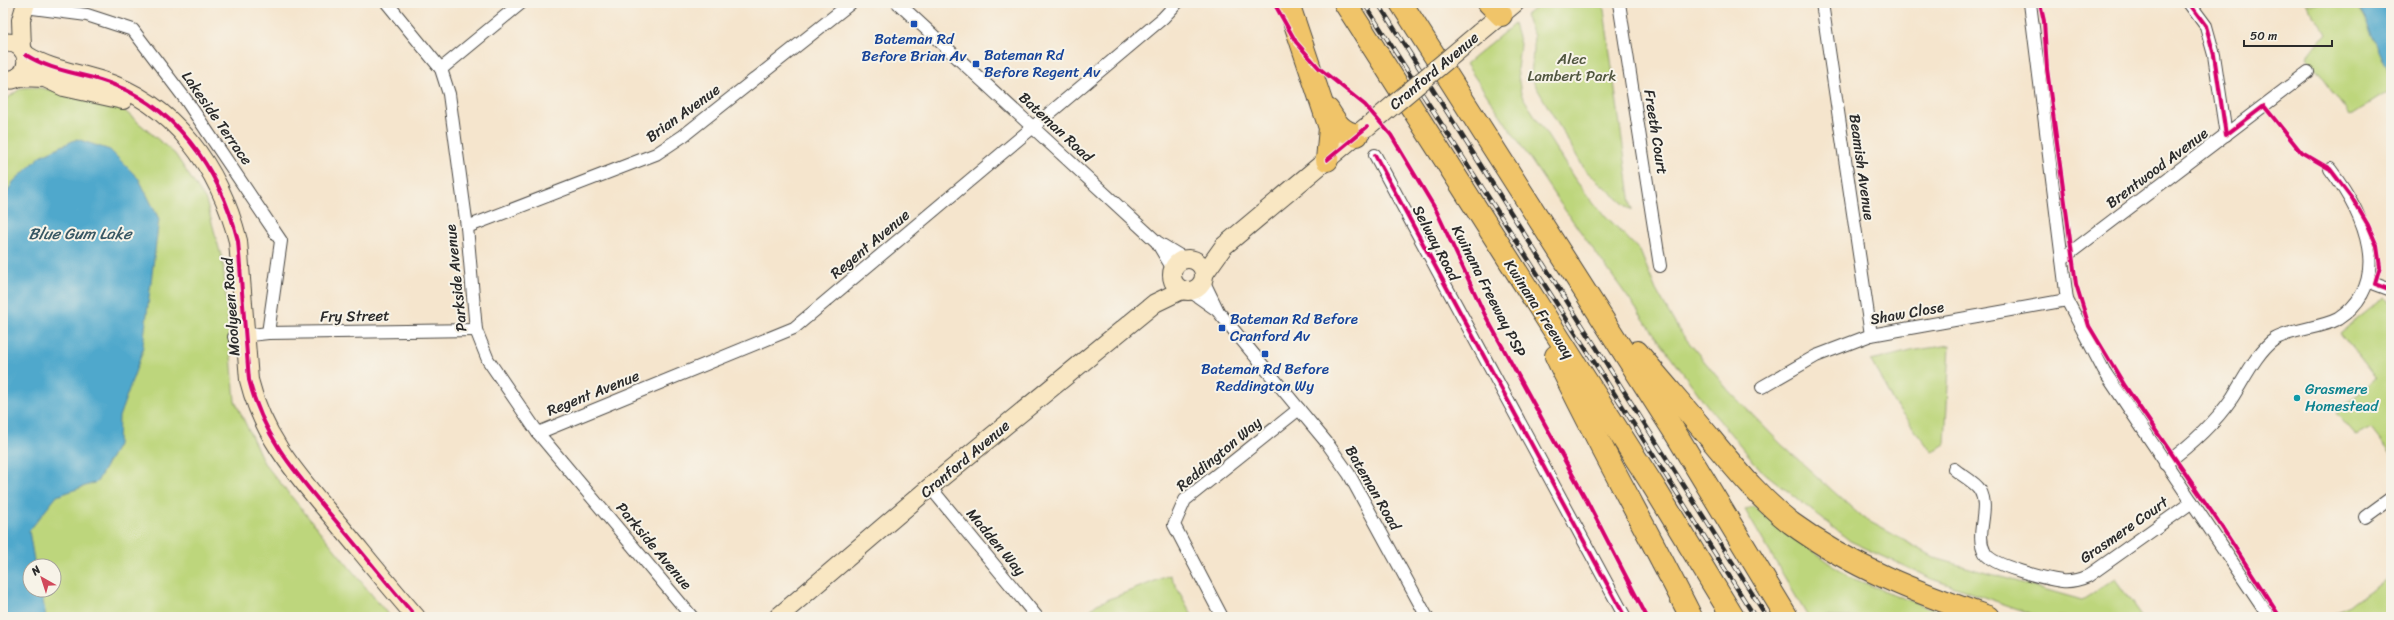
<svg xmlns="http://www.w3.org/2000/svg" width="2394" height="620" viewBox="0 0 2394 620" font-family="Sriracha,sans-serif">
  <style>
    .green { fill: #bdd67c; stroke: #748054; fill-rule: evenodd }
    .water { fill: #4fa8cc; stroke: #3d6a7c }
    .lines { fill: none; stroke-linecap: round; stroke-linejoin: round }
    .street-casing { stroke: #494743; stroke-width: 14 }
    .secondary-casing { stroke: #494743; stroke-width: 20 }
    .highway-casing { stroke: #494743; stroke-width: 24 }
    .street { stroke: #fff; stroke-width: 12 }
    .secondary { stroke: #f9e7c3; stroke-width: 18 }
    .highway { stroke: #f0c469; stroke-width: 22 }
    .rail-casing { stroke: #2b2b2b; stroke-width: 4.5 }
    .rail { stroke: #f7f3e8; stroke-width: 3; stroke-dasharray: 9; stroke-linecap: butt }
    .secondary-bridge-casing { stroke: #494743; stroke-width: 20; stroke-linecap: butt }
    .secondary-bridge { stroke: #f9e7c3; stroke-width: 18 }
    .cycleway-casing { stroke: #f7f3e8; stroke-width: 6 }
    .cycleway { stroke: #d6006c; stroke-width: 4 }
    .transit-dot { fill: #1a4fb4; stroke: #f7f3e8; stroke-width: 1.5 }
    .culture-dot { fill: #0f9aa8; stroke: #f7f3e8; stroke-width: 1.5 }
    .labels { text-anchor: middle; stroke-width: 4; stroke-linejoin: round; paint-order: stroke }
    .transit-label { font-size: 15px; fill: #164399; stroke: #f7f3e8 }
    .park-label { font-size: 15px; fill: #50563f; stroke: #f7f3e8 }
    .street-label { font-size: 15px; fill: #2b2b2b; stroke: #f7f3e8 }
    .culture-label { font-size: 15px; fill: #0d838f; stroke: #f7f3e8; text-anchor: start }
    .water-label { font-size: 16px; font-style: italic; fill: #385763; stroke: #f7f3e8 }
  </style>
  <rect width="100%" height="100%" fill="#f7f3e8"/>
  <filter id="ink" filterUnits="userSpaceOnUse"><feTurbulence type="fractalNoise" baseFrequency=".025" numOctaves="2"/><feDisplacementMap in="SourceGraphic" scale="8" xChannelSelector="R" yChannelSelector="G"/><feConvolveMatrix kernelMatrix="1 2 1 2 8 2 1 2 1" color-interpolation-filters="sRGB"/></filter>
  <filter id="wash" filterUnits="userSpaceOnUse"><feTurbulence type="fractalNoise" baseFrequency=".012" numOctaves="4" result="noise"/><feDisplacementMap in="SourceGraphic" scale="16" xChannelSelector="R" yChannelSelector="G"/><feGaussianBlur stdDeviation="0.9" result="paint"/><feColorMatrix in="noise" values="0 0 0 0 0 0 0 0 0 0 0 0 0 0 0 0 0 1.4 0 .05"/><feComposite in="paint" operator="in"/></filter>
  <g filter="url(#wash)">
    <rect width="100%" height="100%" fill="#f5e5cd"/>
    <g class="green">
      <polygon points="1541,3 1603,3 1632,211 1585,170 1531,78 1534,36 1525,16"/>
      <path d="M2306,3H2354C2369,22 2391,66 2391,90L2350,116L2307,58L2326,34Z"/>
      <polygon points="1514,24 1520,44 1517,69 1521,94 1574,178 1594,204 1640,251 1656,290 1678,329 1728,390 1782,445 1863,518 1938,559 2082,600 2116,579 2143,617 2041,617 1932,579 1850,541 1761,470 1709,408 1660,342 1557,199 1466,64"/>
      <path d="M34,87L112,100L175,154L206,201L223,263L235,401L264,463L390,617H3V102L21,88ZM30,566H54V590H30Z"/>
      <polygon points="2385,297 2391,305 2391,454 2371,428 2356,436 2336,413 2376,379 2340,333"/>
      <polygon points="1950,345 1945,444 1932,452 1894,403 1871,361 1910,351"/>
      <polygon points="1753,506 1849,577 1953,617 1808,617 1745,510"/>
      <polygon points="1170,575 1193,617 1082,617 1097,604"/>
      <polygon points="2391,575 2391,617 2327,617 2350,605"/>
    </g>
    <g class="water">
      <polygon points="2354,3 2391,3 2391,77 2362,13"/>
      <polygon points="77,139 110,150 139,179 159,219 142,353 119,417 118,445 97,482 57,496 29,531 35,566 30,566 30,590 41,590 46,617 3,617 3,200 13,182 42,155"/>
    </g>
  </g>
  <g filter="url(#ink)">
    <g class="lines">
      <defs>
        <g id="street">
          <polyline points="387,3 441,69 449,94 467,227 476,330 488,360 538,433 692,617"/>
          <polyline points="898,3 1157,242 1185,259"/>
          <polyline points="1619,3 1660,266"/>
          <polyline points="1822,3 1871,335"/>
          <polyline points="2030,3 2067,300 2104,371 2269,617"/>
          <polyline points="2189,3 2206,26 2214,55 2226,135"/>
          <polyline points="25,7 87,15 133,30 186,100 281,241 268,333"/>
          <polyline points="441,69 521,3"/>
          <polyline points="1375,155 1625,617"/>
          <polyline points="467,227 656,154 683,136 851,3"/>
          <polyline points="1158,244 1173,269"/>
          <polyline points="2062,259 2308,72"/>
          <polyline points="1203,280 1217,309"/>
          <polyline points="2375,284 2391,290"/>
          <polyline points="1190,291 1217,310 1327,443 1349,474 1427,617"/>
          <polyline points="234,337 268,333 476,330"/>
          <polyline points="1762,387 1816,356 1871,335 2067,300"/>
          <polyline points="538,433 794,328 1163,18 1177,3"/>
          <path d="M2165,464C2191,445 2214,424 2232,398C2243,381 2258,350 2275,339C2289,330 2321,328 2338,319C2394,282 2365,215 2330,169"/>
          <path d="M1954,469C1961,475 1975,482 1980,490C1991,510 1974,533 1985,553C1992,566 2047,579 2062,581C2072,582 2079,580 2088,576L2192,502"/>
          <polyline points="930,487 1037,617"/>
          <polyline points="2365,517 2391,498"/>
          <polyline points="1222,617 1174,525 1185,500 1299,409"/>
        </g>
        <g id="secondary">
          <polyline points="1479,33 1515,3"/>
          <path d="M3,43C35,38 33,86 3,79"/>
          <polyline points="22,49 21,20 26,3"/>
          <path d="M26,55C50,70 74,72 100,80C174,102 220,169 238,241L249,380C264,441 301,479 340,526C365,556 390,587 416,617"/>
          <polyline points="18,77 45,78 64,87 123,100"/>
          <circle cx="1188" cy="275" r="16"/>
          <polyline points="1204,274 1224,246 1366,127"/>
          <polyline points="778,617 930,487 1155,303 1182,290"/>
        </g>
        <g id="highway">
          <polyline points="1288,3 1330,128 1327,160"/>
          <polyline points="1345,3 1654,487 1733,617"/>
          <polyline points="1401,3 1676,434 1787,617"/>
          <polyline points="1489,3 1501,15"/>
          <path d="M1328,110C1336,123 1341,132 1357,135"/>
          <path d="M1637,352C1661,381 1686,409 1710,438C1735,468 1760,499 1791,523C1851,567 1918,593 1988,617"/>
          <path d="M1556,356C1598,445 1647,529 1691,617"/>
        </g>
      </defs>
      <use href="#street" class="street-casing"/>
      <use href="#secondary" class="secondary-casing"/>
      <use href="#highway" class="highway-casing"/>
      <use href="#street" class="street"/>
      <use href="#secondary" class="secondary"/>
      <use href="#highway" class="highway"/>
      <defs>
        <g id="rail">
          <polyline points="1364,3 1621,404 1755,617"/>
          <polyline points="1378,3 1767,617"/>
        </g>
      </defs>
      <use href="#rail" class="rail-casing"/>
      <use href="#rail" class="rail"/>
      <defs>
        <polyline id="secondary-bridge" points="1367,127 1479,33"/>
      </defs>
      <use href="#secondary-bridge" class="secondary-bridge-casing"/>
      <use href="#secondary-bridge" class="secondary-bridge"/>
      <defs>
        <g id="cycleway">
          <polyline points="1274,3 1296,42 1319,68 1365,105 1391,135 1436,210 1485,315 1587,501 1647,617"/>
          <polyline points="2040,3 2044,21 2047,69 2076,284 2089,326 2125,386 2218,521 2280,617"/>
          <polyline points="2189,3 2206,26 2214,55 2226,135 2264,106 2301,152 2330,169 2352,198 2368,225 2377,246 2380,267 2375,284 2391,290"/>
          <path d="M26,55C50,70 74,72 100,80C174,102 220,169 238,241L249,380C264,441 301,479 340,526C365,556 390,587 416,617"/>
          <polyline points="1375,155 1625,617"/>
          <polyline points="1327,160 1367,127"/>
        </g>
      </defs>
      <use href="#cycleway" class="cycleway-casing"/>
      <use href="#cycleway" class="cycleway"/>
    </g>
  </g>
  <g class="transit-dot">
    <rect x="910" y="20" width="8" height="8" rx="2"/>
    <rect x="972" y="60" width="8" height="8" rx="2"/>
    <rect x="1218" y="324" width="8" height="8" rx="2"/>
    <rect x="1261" y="350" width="8" height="8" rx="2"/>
  </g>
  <circle class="culture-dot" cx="2297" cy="398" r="4"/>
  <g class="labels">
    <g class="transit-label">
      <text x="914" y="44">Bateman Rd<tspan x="914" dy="17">Before Brian Av</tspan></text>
      <text x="984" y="60" text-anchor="start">Bateman Rd<tspan x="984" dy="17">Before Regent Av</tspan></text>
      <text x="1230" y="324" text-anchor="start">Bateman Rd Before<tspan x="1230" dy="17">Cranford Av</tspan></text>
      <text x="1265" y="374">Bateman Rd Before<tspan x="1265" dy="17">Reddington Wy</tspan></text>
    </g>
    <g class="park-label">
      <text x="1572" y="64">Alec<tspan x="1572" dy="17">Lambert Park</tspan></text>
    </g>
    <g class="street-label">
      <text transform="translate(1434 71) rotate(-40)" y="5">Cranford Avenue</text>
      <text transform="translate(683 113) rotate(-36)" y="5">Brian Avenue</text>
      <text transform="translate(217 118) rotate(55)" y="5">Lakeside Terrace</text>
      <text transform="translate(1056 127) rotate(43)" y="5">Bateman Road</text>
      <text transform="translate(1656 132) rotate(81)" y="5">Freeth Court</text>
      <text transform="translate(1862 167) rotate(82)" y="5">Beamish Avenue</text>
      <text transform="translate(2157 168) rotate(-37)" y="5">Brentwood Avenue</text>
      <text transform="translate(1436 243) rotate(62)" y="5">Selway Road</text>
      <text transform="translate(870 244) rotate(-40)" y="5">Regent Avenue</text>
      <text transform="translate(456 278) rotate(-96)" y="5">Parkside Avenue</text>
      <text transform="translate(1489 291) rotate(63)" y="5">Kwinana Freeway PSP</text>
      <text transform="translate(231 307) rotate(-94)" y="5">Moolyeen Road</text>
      <text transform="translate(1539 309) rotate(57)" y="5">Kwinana Freeway</text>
      <text transform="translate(1907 313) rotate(-10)" y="5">Shaw Close</text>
      <text transform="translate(355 316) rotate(-1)" y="5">Fry Street</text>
      <text transform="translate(593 393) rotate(-22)" y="5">Regent Avenue</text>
      <text transform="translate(1219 454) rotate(-40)" y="5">Reddington Way</text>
      <text transform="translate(965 459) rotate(-40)" y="5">Cranford Avenue</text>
      <text transform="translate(1373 488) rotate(60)" y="5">Bateman Road</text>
      <text transform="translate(2124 530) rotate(-35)" y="5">Grasmere Court</text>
      <text transform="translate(996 542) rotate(50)" y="5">Madden Way</text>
      <text transform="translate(654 546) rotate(50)" y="5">Parkside Avenue</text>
    </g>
    <g class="culture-label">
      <text x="2305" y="394">Grasmere<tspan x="2305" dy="17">Homestead</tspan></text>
    </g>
    <g class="water-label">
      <text x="80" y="239">Blue Gum Lake</text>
    </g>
  </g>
  <rect width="2394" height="620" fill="none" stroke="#f7f3e8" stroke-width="16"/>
  <g transform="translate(42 578) rotate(321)"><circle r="19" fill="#f7f3e8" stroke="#a5a39c"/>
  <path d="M0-3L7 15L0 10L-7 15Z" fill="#d1495b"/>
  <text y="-6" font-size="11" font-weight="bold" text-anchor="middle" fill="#2b2b2b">N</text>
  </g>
  <path d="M2244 40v6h88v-6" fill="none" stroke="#2b2b2b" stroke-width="2"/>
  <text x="2250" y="40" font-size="12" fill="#2b2b2b" stroke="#f7f3e8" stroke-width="3" paint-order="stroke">50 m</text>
</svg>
